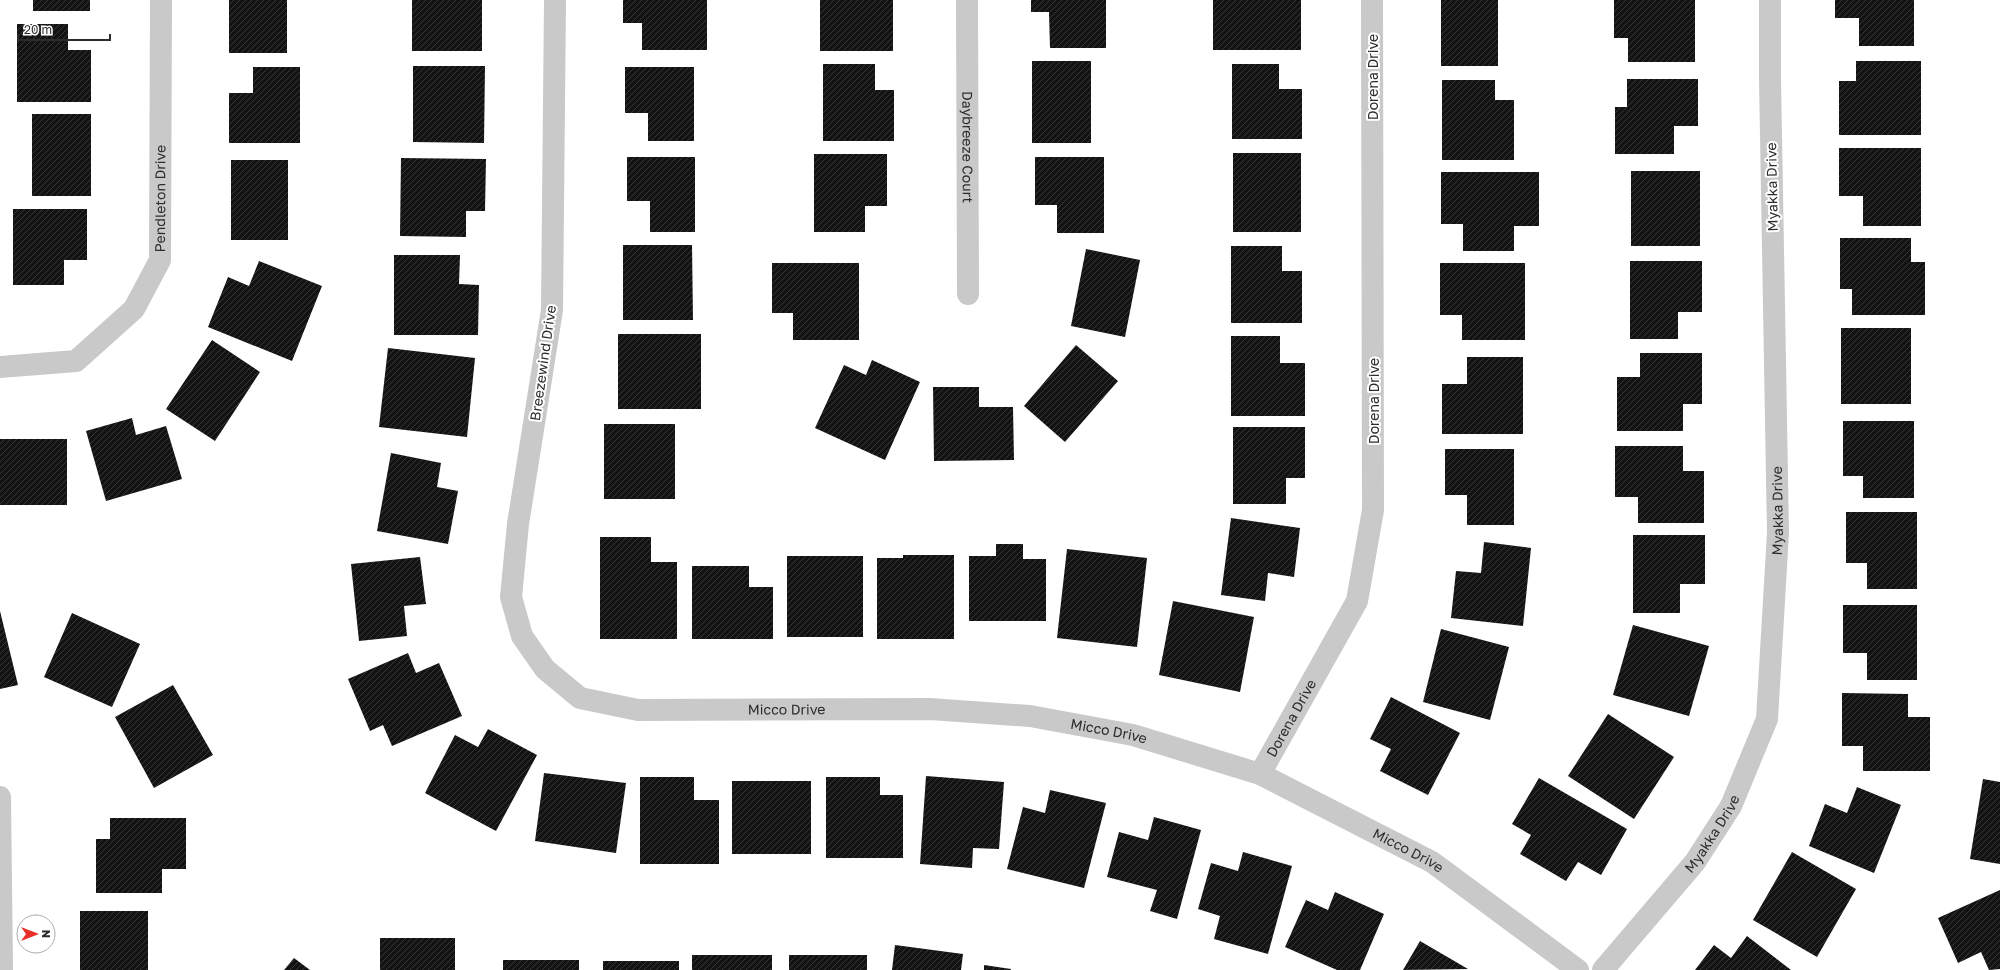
<svg xmlns="http://www.w3.org/2000/svg" width="2000" height="970" viewBox="0 0 2000 970" font-family="'Golos Text',sans-serif">
  <style>
    .building { fill: url(#building-hatch) }
    .lines { fill: none; stroke-linecap: round; stroke-linejoin: round }
    .minor { stroke: #c9c9c9; stroke-width: 22 }
    .labels { text-anchor: middle; stroke-width: 4; stroke-linejoin: round; paint-order: stroke }
    .street-label { font-size: 14px; fill: #2c2c2c; stroke: #fff }
  </style>
  <defs>
    <pattern id="building-hatch" width="6" height="6" patternUnits="userSpaceOnUse"><rect width="6" height="6" fill="#131313"/><path d="M-1 1l2-2M0 6l6-6M5 7l2-2" fill="none" stroke="#363636"/></pattern>
  </defs>
  <rect width="100%" height="100%" fill="#fff"/>
  <g class="building">
    <rect x="33" y="0" width="57" height="11"/>
    <rect x="229" y="0" width="58" height="53"/>
    <rect x="412" y="0" width="70" height="51"/>
    <polygon points="623,0 707,0 707,50 642,50 642,23 623,23"/>
    <rect x="820" y="0" width="73" height="51"/>
    <polygon points="1031,0 1106,0 1106,48 1050,48 1049,12 1031,12"/>
    <rect x="1213" y="0" width="88" height="50"/>
    <rect x="1441" y="0" width="57" height="66"/>
    <polygon points="1614,0 1695,0 1695,62 1628,62 1628,38 1614,38"/>
    <polygon points="1835,0 1914,0 1914,46 1859,46 1859,18 1835,18"/>
    <polygon points="17,24 68,24 68,50 91,50 91,102 17,102"/>
    <rect x="1032" y="61" width="59" height="82"/>
    <polygon points="1856,61 1921,61 1921,135 1839,135 1839,81 1856,81"/>
    <polygon points="823,64 875,64 875,90 894,90 894,141 823,141"/>
    <polygon points="1232,64 1279,64 1279,89 1302,89 1302,139 1232,139"/>
    <polygon points="413,66 485,66 484,143 413,142"/>
    <polygon points="253,67 300,67 300,143 229,143 229,93 253,93"/>
    <polygon points="625,67 694,67 694,141 648,141 648,113 625,113"/>
    <polygon points="1627,79 1698,79 1698,126 1674,126 1674,154 1615,154 1615,107 1627,107"/>
    <polygon points="1442,80 1495,80 1495,100 1514,100 1514,160 1442,160"/>
    <rect x="32" y="114" width="59" height="82"/>
    <polygon points="1839,148 1921,148 1921,226 1863,226 1863,196 1839,196"/>
    <rect x="1233" y="153" width="68" height="79"/>
    <polygon points="814,154 887,154 887,206 865,206 865,232 814,232"/>
    <polygon points="627,157 695,157 695,232 650,232 650,201 627,201"/>
    <polygon points="1035,157 1104,157 1104,233 1057,233 1057,205 1035,205"/>
    <polygon points="401,158 486,159 485,211 466,211 466,237 400,236"/>
    <rect x="231" y="160" width="57" height="80"/>
    <rect x="1631" y="171" width="69" height="75"/>
    <polygon points="1441,172 1539,172 1539,226 1514,226 1514,251 1463,251 1463,224 1441,224"/>
    <polygon points="13,209 87,209 87,260 64,260 64,285 13,285"/>
    <polygon points="1840,238 1911,238 1911,262 1925,262 1925,315 1852,315 1852,289 1840,289"/>
    <polygon points="623,245 692,245 693,320 623,320"/>
    <polygon points="1231,246 1282,246 1282,271 1302,271 1302,323 1231,323"/>
    <polygon points="1086,249 1140,260 1125,337 1071,326"/>
    <polygon points="394,255 460,255 459,284 479,285 478,335 394,335"/>
    <polygon points="259,261 322,286 292,361 208,327 228,277 249,286"/>
    <polygon points="1630,261 1702,261 1702,312 1678,312 1678,339 1630,339"/>
    <polygon points="772,263 859,263 859,340 793,340 793,313 772,313"/>
    <polygon points="1440,263 1525,263 1525,340 1462,340 1462,315 1440,315"/>
    <rect x="1841" y="328" width="70" height="76"/>
    <rect x="618" y="334" width="83" height="75"/>
    <polygon points="1231,336 1280,336 1280,363 1305,363 1305,416 1231,416"/>
    <polygon points="212,340 260,372 215,441 166,409"/>
    <polygon points="1076,345 1118,381 1065,442 1024,406"/>
    <polygon points="388,348 475,358 467,437 379,427"/>
    <polygon points="1640,353 1702,353 1702,404 1683,404 1683,431 1617,431 1617,377 1640,377"/>
    <polygon points="1467,357 1523,357 1523,434 1442,434 1442,384 1467,384"/>
    <polygon points="872,360 920,382 885,460 815,428 844,365 866,375"/>
    <polygon points="933,387 979,387 979,407 1013,407 1014,460 934,461"/>
    <polygon points="132,418 136,435 166,426 182,479 106,501 86,431"/>
    <polygon points="1843,421 1914,421 1914,498 1863,498 1863,476 1843,476"/>
    <rect x="604" y="424" width="71" height="75"/>
    <polygon points="1233,427 1305,427 1305,478 1286,478 1286,504 1233,504"/>
    <rect x="0" y="439" width="67" height="66"/>
    <polygon points="1615,446 1683,446 1683,471 1704,471 1704,523 1638,523 1638,497 1615,497"/>
    <polygon points="1445,449 1514,449 1514,525 1467,525 1467,495 1445,495"/>
    <polygon points="391,453 441,463 437,487 458,491 448,544 377,531"/>
    <polygon points="1846,512 1917,512 1917,589 1867,589 1867,563 1846,563"/>
    <polygon points="1231,518 1300,528 1294,577 1268,573 1265,601 1221,595"/>
    <polygon points="1633,535 1705,535 1705,584 1680,584 1680,613 1633,613"/>
    <polygon points="600,537 651,537 651,562 677,562 677,639 600,639"/>
    <polygon points="1484,542 1531,548 1523,626 1451,618 1456,571 1481,573"/>
    <polygon points="996,544 1023,544 1023,559 1046,559 1046,621 969,621 969,556 996,556"/>
    <polygon points="1067,549 1147,558 1137,647 1057,638"/>
    <polygon points="903,555 954,555 954,639 877,639 877,558 903,558"/>
    <rect x="787" y="556" width="76" height="81"/>
    <polygon points="420,557 426,604 404,606 407,636 359,641 351,564"/>
    <polygon points="692,566 749,566 749,587 773,587 773,639 692,639"/>
    <polygon points="1173,601 1254,617 1240,692 1159,675"/>
    <polygon points="1843,605 1917,605 1917,680 1867,680 1867,653 1843,653"/>
    <polygon points="0,611 18,685 0,689"/>
    <polygon points="72,613 140,644 112,707 44,677"/>
    <polygon points="1633,625 1709,646 1689,716 1613,695"/>
    <polygon points="1441,629 1509,647 1490,720 1423,702"/>
    <polygon points="408,653 416,673 439,663 462,716 392,746 383,725 370,731 348,679"/>
    <polygon points="173,685 213,755 154,788 115,717"/>
    <polygon points="1842,693 1908,694 1908,717 1930,717 1930,771 1863,771 1863,746 1842,746"/>
    <polygon points="1391,697 1460,733 1428,795 1380,771 1391,749 1370,739"/>
    <polygon points="1608,714 1674,757 1634,819 1568,776"/>
    <polygon points="488,729 537,755 496,831 425,793 455,735 478,747"/>
    <polygon points="544,773 626,783 616,853 535,841"/>
    <polygon points="926,776 1004,782 999,849 973,848 972,868 920,864"/>
    <polygon points="640,777 694,777 694,800 719,800 719,864 640,864"/>
    <polygon points="826,777 880,777 880,795 903,795 903,858 826,858"/>
    <polygon points="1539,778 1627,829 1601,875 1578,862 1566,881 1520,854 1531,835 1512,824"/>
    <polygon points="1983,779 2000,782 2000,864 1970,859"/>
    <rect x="732" y="781" width="79" height="73"/>
    <polygon points="1857,787 1901,805 1874,873 1809,846 1825,804 1847,813"/>
    <polygon points="1050,790 1106,803 1084,888 1007,869 1023,807 1045,813"/>
    <polygon points="1154,817 1201,830 1177,919 1150,911 1157,890 1107,877 1119,832 1148,840"/>
    <polygon points="110,818 186,818 186,869 162,869 162,893 96,893 96,839 110,839"/>
    <polygon points="1243,852 1292,866 1268,954 1214,939 1220,916 1198,909 1211,863 1238,871"/>
    <polygon points="1792,852 1856,889 1817,957 1753,920"/>
    <polygon points="2000,890 2000,969 1989,970 1981,952 1958,963 1938,918"/>
    <polygon points="1335,892 1384,914 1360,970 1337,970 1285,947 1306,900 1328,910"/>
    <rect x="80" y="911" width="68" height="59"/>
    <polygon points="1747,936 1791,970 1695,970 1714,945 1731,958"/>
    <rect x="380" y="938" width="75" height="32"/>
    <polygon points="1420,941 1468,969 1403,970"/>
    <polygon points="895,945 963,954 961,970 892,970"/>
    <rect x="692" y="955" width="80" height="15"/>
    <rect x="789" y="955" width="78" height="15"/>
    <polygon points="294,958 310,970 284,970"/>
    <rect x="503" y="960" width="76" height="10"/>
    <rect x="603" y="961" width="76" height="9"/>
    <polygon points="984,965 1011,969 1011,970 984,970"/>
  </g>
  <g class="lines">
    <g class="minor">
      <path id="s1" d="M555,0L552,310L518,524L511,597L522,636L545,669L580,698L638,710L930,709L1030,716L1133,735L1260,774L1432,862L1578,970"/>
      <path id="s2" d="M967,0L968,294"/>
      <path id="s3" d="M0,367L76,361L134,309L160,260L161,0"/>
      <path id="s4" d="M1260,774L1357,601L1373,510L1372,0"/>
      <polyline points="0,797 2,970"/>
      <path id="s5" d="M1603,970L1695,862L1731,806L1767,719L1778,533L1770,79V0"/>
    </g>
  </g>
  <g class="labels">
    <g class="street-label">
      <text transform="translate(1373 77) rotate(-90)" y="5">Dorena Drive</text>
      <text dy="5" stroke="none"><textPath href="#s2" startOffset="147">Daybreeze Court</textPath></text>
      <text transform="translate(1772 187) rotate(-91)" y="5">Myakka Drive</text>
      <text dy="5" stroke="none"><textPath href="#s3" startOffset="271">Pendleton Drive</textPath></text>
      <text transform="translate(543 363) rotate(-82)" y="5">Breezewind Drive</text>
      <text transform="translate(1374 401) rotate(-90)" y="5">Dorena Drive</text>
      <text dy="5" stroke="none"><textPath href="#s5" startOffset="511">Myakka Drive</textPath></text>
      <text dy="5" stroke="none"><textPath href="#s1" startOffset="934">Micco Drive</textPath></text>
      <text dy="5" stroke="none"><textPath href="#s4" startOffset="64">Dorena Drive</textPath></text>
      <text dy="5" stroke="none"><textPath href="#s1" startOffset="1258">Micco Drive</textPath></text>
      <text dy="5" stroke="none"><textPath href="#s5" startOffset="175">Myakka Drive</textPath></text>
      <text dy="5" stroke="none"><textPath href="#s1" startOffset="1582">Micco Drive</textPath></text>
    </g>
  </g>
  <g transform="translate(36 934) rotate(90)"><circle r="19" fill="#ffffff" stroke="#ababab"/>
  <path d="M0-3L7 15L0 10L-7 15Z" fill="#e7302a"/>
  <text y="-6" font-size="11" font-weight="bold" text-anchor="middle" fill="#2c2c2c">N</text>
  </g>
  <path d="M18 34v6h92v-6" fill="none" stroke="#2c2c2c" stroke-width="2"/>
  <text x="24" y="34" font-size="12" fill="#2c2c2c" stroke="#ffffff" stroke-width="3" paint-order="stroke">20 m</text>
</svg>
